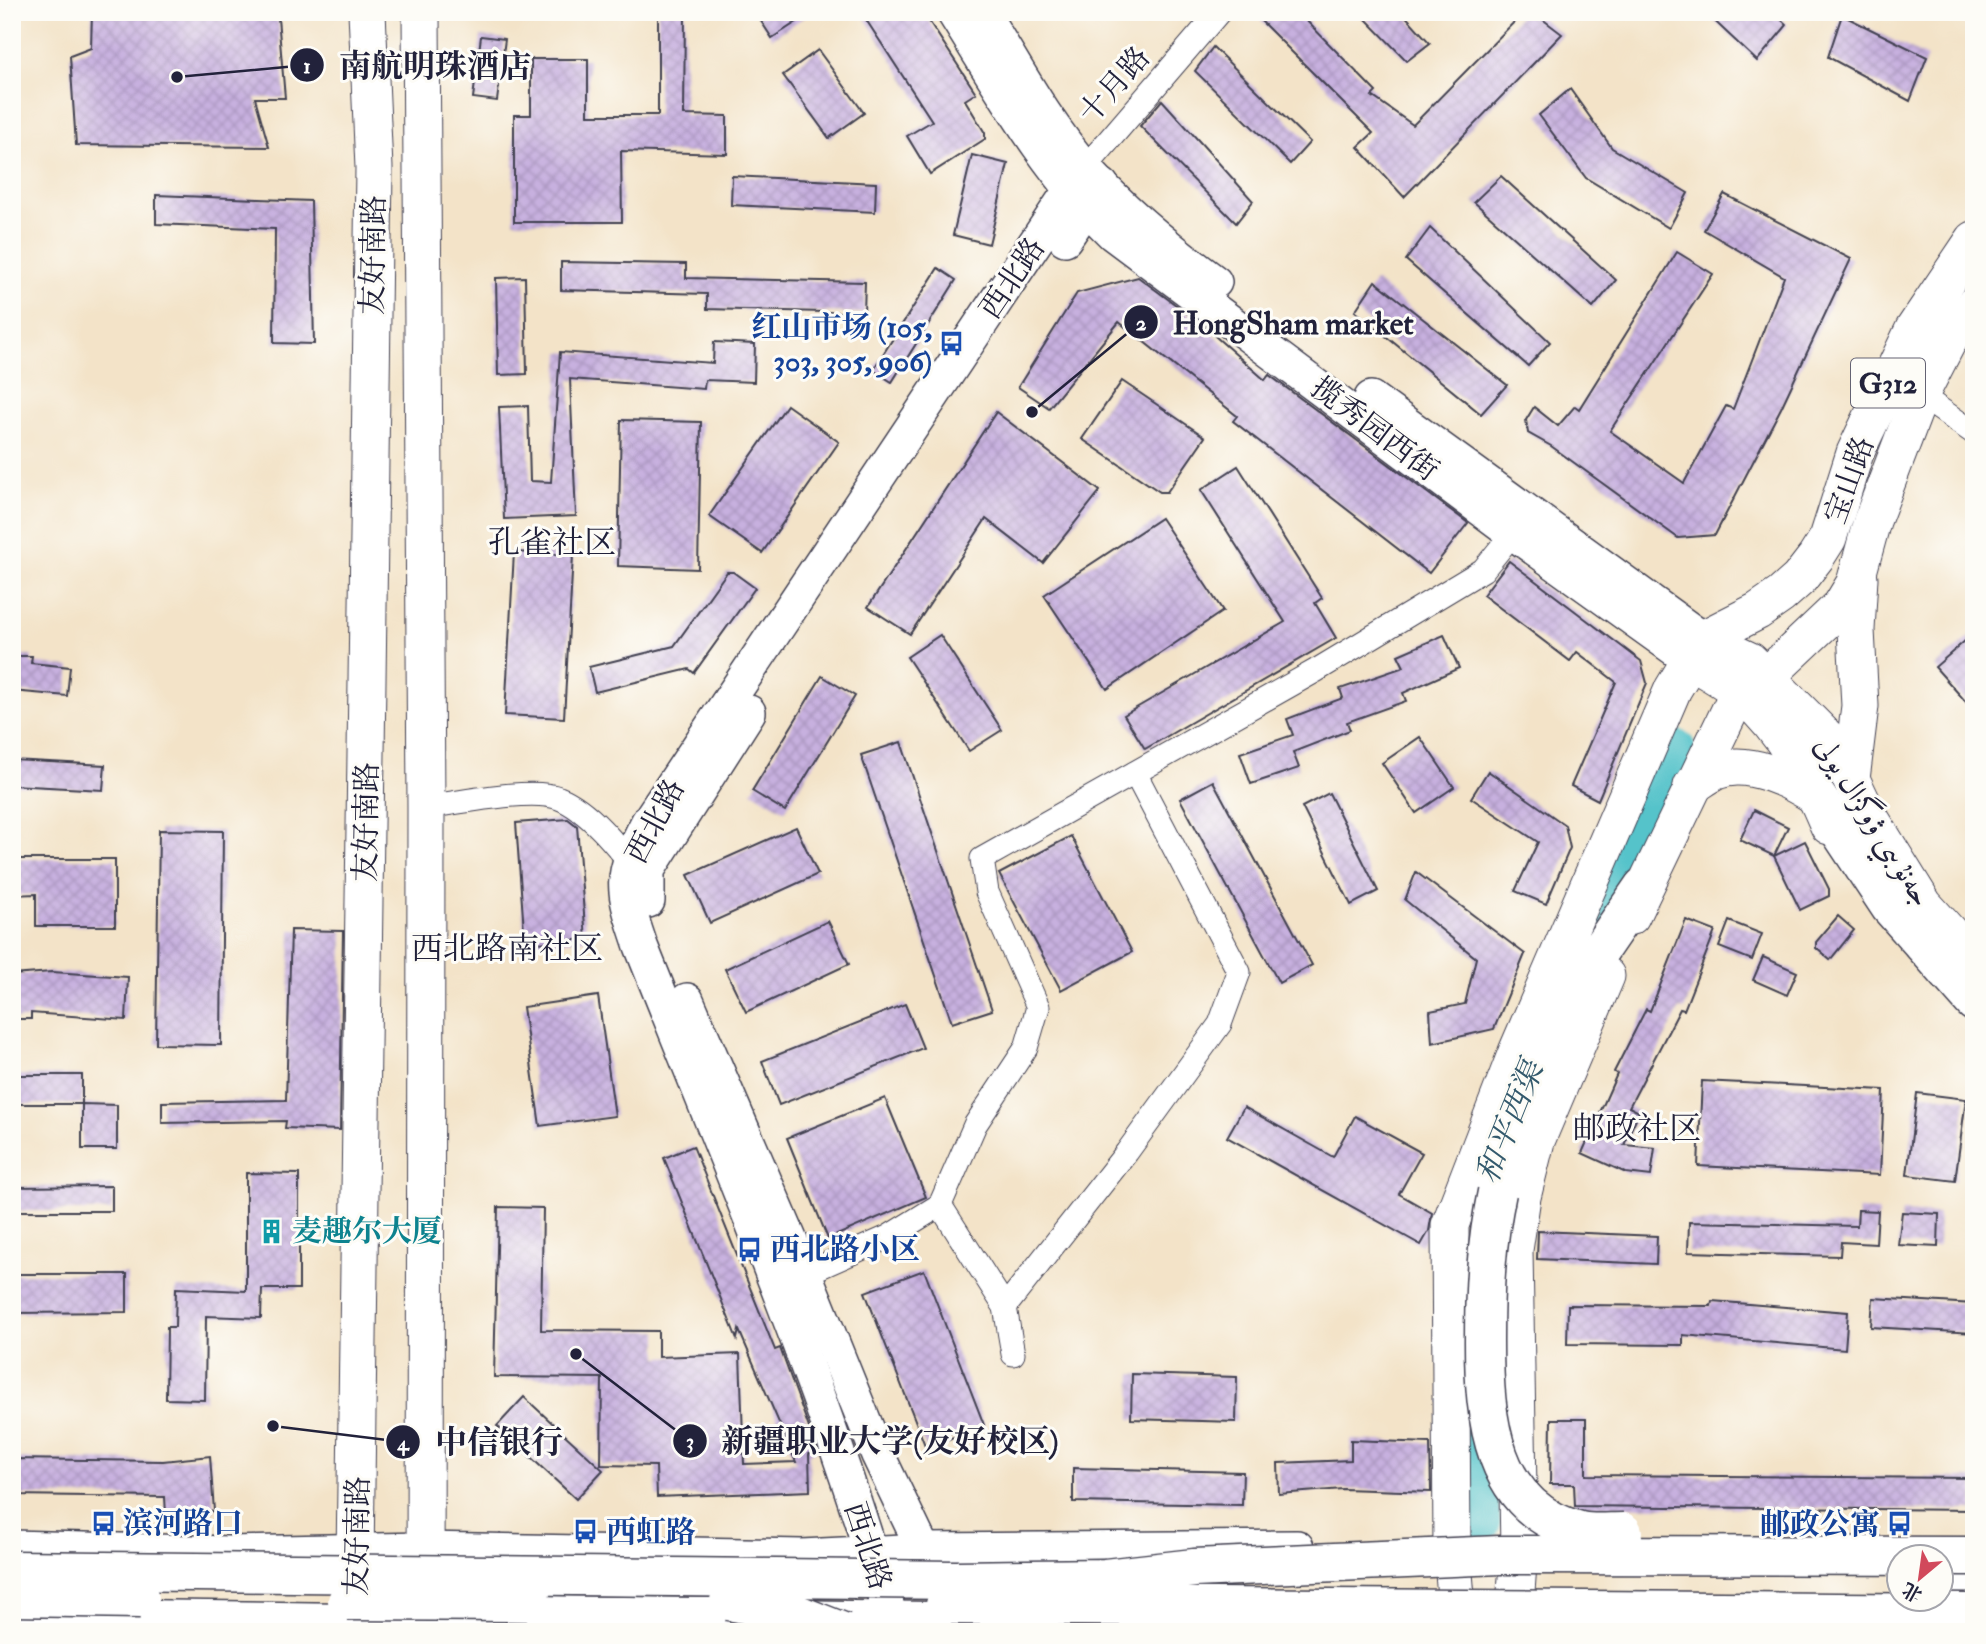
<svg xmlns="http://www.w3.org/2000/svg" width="1986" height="1644" viewBox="0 0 1986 1644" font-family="'IM FELL Double Pica',Amiri,'Noto Serif SC',serif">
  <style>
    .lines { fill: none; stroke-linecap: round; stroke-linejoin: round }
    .river { stroke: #55c3ca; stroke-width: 37 }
    .building { fill: url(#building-cross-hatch) }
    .street-casing { stroke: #413f50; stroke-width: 25 }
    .secondary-casing { stroke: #413f50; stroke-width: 36 }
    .primary-casing { stroke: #413f50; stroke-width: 39 }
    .highway-casing { stroke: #413f50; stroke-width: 41 }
    .street { stroke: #fff; stroke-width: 23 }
    .secondary { stroke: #fff; stroke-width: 33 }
    .primary { stroke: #fff; stroke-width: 37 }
    .highway { stroke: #fff; stroke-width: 38 }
    .highway-bridge-casing { stroke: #413f50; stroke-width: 41; stroke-linecap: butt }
    .highway-bridge { stroke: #fff; stroke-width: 38 }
    .labels { text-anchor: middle; stroke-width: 6; stroke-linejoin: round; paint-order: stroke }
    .shield { fill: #fdfcf7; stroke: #646373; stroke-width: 2 }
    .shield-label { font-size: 28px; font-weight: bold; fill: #22223b }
    .street-label { font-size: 30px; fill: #22223b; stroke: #fdfcf7 }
    .transit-label { font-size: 30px; font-weight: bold; fill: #164399; stroke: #fdfcf7; text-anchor: start }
    .culture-label { font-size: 30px; font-weight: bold; fill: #0d838f; stroke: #fdfcf7; text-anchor: start }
    .neighbourhood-label { font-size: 32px; fill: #22223b; stroke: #fdfcf7 }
    .water-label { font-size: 32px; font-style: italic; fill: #345a6d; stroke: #fdfcf7 }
    .leader { fill: none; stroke: #22223b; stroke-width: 2.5 }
    .callout-dot { fill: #22223b; stroke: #fdfcf7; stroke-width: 2.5 }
    .mark-label { font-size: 21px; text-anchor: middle; font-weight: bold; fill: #fff }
    .callout-label { font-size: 32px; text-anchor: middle; font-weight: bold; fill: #22223b; stroke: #fdfcf7; stroke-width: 6; stroke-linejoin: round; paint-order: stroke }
  </style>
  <defs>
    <pattern id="building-cross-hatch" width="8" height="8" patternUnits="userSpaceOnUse" patternTransform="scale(1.75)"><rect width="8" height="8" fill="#c7b0df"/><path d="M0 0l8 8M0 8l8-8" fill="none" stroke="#ab97c0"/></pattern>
  </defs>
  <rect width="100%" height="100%" fill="#fdfcf7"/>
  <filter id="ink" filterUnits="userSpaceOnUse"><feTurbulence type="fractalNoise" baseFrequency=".0143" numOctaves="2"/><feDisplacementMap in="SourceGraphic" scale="14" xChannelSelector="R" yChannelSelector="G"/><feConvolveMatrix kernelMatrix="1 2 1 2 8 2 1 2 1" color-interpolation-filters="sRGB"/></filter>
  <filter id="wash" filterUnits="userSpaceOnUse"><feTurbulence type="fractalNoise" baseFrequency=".00686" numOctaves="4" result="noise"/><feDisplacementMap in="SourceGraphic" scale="28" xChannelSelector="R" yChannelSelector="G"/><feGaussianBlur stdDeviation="1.57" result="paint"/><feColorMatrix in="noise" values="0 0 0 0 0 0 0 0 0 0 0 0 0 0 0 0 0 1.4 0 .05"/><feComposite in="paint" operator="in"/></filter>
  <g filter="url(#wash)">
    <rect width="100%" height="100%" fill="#f3e3c8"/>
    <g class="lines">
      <g class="river">
        <polyline points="1578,963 1677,748"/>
        <polyline points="1478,1409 1482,1524"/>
      </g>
    </g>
    <g id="blocks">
      <g class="building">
        <polygon points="92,12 274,12 278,18 285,98 255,98 269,147 76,145 70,56 91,48"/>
        <polygon points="658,12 685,12 684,115 727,116 727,154 621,151 622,222 514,222 514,115 531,115 531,59 588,59 588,115 658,115"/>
        <polygon points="755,12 812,12 772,38"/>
        <polygon points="861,12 923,12 976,93 965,100 985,133 985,139 930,174 907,136 932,121"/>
        <polygon points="1252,12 1298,12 1376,92 1372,96 1413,125 1524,12 1533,12 1562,34 1404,197 1358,147 1373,133"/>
        <polygon points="1359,12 1402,12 1430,43 1407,61"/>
        <polygon points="1705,12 1773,12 1787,25 1757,61"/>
        <polygon points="1842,15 1927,57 1910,101 1828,57"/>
        <polygon points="481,36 505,39 497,101 473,98"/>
        <polygon points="1213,47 1310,142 1290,164 1195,71"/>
        <polygon points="818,50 864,113 829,138 783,75"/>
        <polygon points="1570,89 1612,148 1688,193 1669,228 1586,178 1539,115"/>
        <polygon points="1162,100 1253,201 1236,223 1140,126"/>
        <polygon points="972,155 1008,164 989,244 953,235"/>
        <polygon points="732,176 876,183 875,212 731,205"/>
        <polygon points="1501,176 1616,280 1593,308 1474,202"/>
        <polygon points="1724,194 1851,259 1781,408 1715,535 1678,538 1551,446 1528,433 1526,420 1534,407 1558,426 1575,406 1579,409 1677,252 1713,274 1610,431 1684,483 1726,406 1733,409 1784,277 1704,230"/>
        <polygon points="156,195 311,201 314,344 274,343 275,229 156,224"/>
        <polygon points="1430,228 1550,342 1528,366 1406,260"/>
        <polygon points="561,262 686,264 686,278 865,282 864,313 707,309 707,294 561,290"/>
        <polygon points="938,268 956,280 892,382 873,370"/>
        <polygon points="525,277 527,374 498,375 496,278"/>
        <polygon points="1138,277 1199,322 1265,380 1269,375 1468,523 1429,573 1233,421 1237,416 1119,322 1049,408 1018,387 1077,293"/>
        <polygon points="1375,281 1507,385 1481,414 1355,311"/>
        <polygon points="714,342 755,344 754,382 705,380 704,389 570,379 576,516 504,519 499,407 528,406 530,481 551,482 560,352 713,363"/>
        <polygon points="1122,381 1205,437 1167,492 1160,492 1082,439"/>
        <polygon points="787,405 839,442 762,553 709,516"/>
        <polygon points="996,412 1100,491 1043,563 986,519 910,634 868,607"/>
        <polygon points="621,420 701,422 698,569 618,566"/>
        <polygon points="1238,466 1322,598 1315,603 1336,638 1145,749 1124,715 1285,622 1201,490"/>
        <polygon points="1161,518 1223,611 1107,689 1044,595"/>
        <polygon points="514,552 573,555 564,718 505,715"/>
        <polygon points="1509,561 1641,661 1647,683 1598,800 1571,786 1616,682 1577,652 1570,661 1483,595"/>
        <polygon points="727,572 733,572 755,588 694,673 689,669 595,692 589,667 674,646"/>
        <polygon points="1974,633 1974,711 1935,667"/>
        <polygon points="940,635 1002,730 969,751 907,657"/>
        <polygon points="1444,635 1459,668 1403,693 1406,701 1347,722 1350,730 1293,752 1299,768 1251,784 1240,753 1293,735 1287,719 1343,698 1340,689 1404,667 1398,655"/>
        <polygon points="12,656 32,656 31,663 70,667 67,696 12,691"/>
        <polygon points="822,676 855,696 785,811 752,791"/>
        <polygon points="1420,737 1454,787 1416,813 1382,763"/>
        <polygon points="901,742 992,1010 952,1023 861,755"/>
        <polygon points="12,760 105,765 103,790 12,785"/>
        <polygon points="1488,771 1565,825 1570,848 1546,904 1515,891 1538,842 1471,798"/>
        <polygon points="1213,781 1312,965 1279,983 1180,799"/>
        <polygon points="1329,793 1378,891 1351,905 1302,807"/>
        <polygon points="1754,810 1788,827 1774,856 1740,840"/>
        <polygon points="568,819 577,826 586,939 525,944 516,823"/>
        <polygon points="796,827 818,874 710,923 688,875"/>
        <polygon points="159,830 223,831 221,1045 156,1044"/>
        <polygon points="1071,836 1132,952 1061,990 999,874"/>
        <polygon points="1805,841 1829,889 1829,896 1800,910 1774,856"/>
        <polygon points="12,859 115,859 115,926 36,926 36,894 12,895"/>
        <polygon points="1416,872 1525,954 1494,1029 1432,1043 1430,1011 1465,1004 1476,958 1405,900"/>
        <polygon points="1838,916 1854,930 1830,960 1816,948 1816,942"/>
        <polygon points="1686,920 1715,931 1684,1010 1680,1009 1629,1107 1639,1112 1624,1145 1655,1148 1651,1176 1626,1173 1582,1153 1617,1074 1614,1072 1646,1009 1650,1011"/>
        <polygon points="828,921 849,964 746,1012 725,969"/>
        <polygon points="1729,921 1762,934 1752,960 1719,947"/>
        <polygon points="291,930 343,931 340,1130 285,1128 286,1121 162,1123 162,1102 286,1100"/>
        <polygon points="1763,957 1797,972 1787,995 1753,980"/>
        <polygon points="52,972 128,977 126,1020 31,1013 31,1019 12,1019 12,975"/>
        <polygon points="598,996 615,1116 540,1126 523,1007"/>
        <polygon points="905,1004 923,1048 779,1105 762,1061"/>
        <rect x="12" y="1075" width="70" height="29"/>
        <polygon points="1702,1081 1884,1090 1880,1175 1698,1166"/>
        <polygon points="1917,1093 1966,1099 1955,1181 1907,1175"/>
        <polygon points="885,1098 926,1197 828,1239 787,1138"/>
        <polygon points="82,1104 117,1105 117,1149 82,1149"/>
        <polygon points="1244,1107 1333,1157 1355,1116 1422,1153 1399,1194 1432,1213 1429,1231 1421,1245 1227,1137"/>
        <polygon points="693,1146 775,1350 780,1348 817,1450 809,1454 810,1491 657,1497 656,1466 601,1465 602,1378 494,1377 498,1207 543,1208 541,1330 658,1331 658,1357 740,1354 744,1464 796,1462 739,1330 737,1339 664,1158"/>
        <polygon points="246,1173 299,1174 299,1289 262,1289 261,1318 206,1316 205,1400 166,1399 167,1327 175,1327 176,1288 246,1291"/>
        <polygon points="112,1186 112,1211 12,1211 12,1187"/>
        <polygon points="1858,1210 1878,1211 1876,1244 1841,1242 1840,1256 1688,1252 1689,1222 1857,1226"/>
        <polygon points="1902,1212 1939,1214 1938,1247 1898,1245"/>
        <polygon points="1538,1231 1657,1236 1656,1264 1537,1259"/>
        <polygon points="924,1270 984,1425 926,1448 865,1292"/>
        <polygon points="12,1274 127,1274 127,1312 12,1313"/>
        <polygon points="1873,1298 1974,1304 1974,1333 1871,1327"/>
        <polygon points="1712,1301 1848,1312 1845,1349 1683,1335 1683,1345 1567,1344 1568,1305 1711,1306"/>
        <polygon points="1132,1374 1237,1377 1236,1422 1131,1419"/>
        <polygon points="524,1397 603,1470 576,1499 497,1426"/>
        <polygon points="1551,1419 1586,1419 1586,1475 1974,1478 1974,1510 1575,1506 1574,1484 1550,1484"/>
        <polygon points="1351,1440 1430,1443 1431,1492 1343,1489 1279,1494 1278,1463 1351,1460"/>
        <polygon points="210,1456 214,1511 166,1514 165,1497 12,1495 12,1459 163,1461"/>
        <polygon points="1073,1468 1243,1472 1242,1505 1073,1502"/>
      </g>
    </g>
  </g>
  <g filter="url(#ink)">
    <use href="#blocks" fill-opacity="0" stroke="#413f50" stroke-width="2"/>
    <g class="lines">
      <defs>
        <g id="street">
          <polyline points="1085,168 1219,12"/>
          <polyline points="1920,395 1974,433"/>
          <path d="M426,807C457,803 532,787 559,798C588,809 618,847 637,871"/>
          <polyline points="940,1205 1005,1307 1013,1354"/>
          <polyline points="793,1279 888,1237 940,1205 975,1125 1026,1048 1038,1007 987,892 982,859 1317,670 1483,570 1513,533"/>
          <polyline points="1005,1307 1127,1152 1220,1024 1239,972 1135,773"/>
        </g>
        <g id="secondary">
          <path d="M953,12C1002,90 1046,170 1113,234L1513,533L1690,660"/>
          <path d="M982,12C1015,65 1045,122 1086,169C1124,211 1170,249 1215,282"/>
          <polyline points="1065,239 1102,185"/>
          <polyline points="1371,398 1703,639"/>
          <polyline points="648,901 648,870 749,712"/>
          <polyline points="687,1000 805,1274 878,1455 934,1572 956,1632"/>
          <polyline points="12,1547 228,1553 423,1549 802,1556 923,1550 1297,1547"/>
          <polyline points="503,1612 761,1615"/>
          <polyline points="811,1617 970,1619"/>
          <polyline points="12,1625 95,1616 380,1620 426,1629 533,1631"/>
          <path d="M895,1632C828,1397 731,1172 641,946C621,887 618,879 647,823L1085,168"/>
        </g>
        <g id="primary">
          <polyline points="421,12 426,807 425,1632"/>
          <polyline points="1703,639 1750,661 1827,738 1851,779 1867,813 1924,905 1974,960"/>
          <path d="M1690,660C1708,672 1729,682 1744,696C1784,731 1809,778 1829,826"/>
          <polyline points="1851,779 1860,706 1856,630 1859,578"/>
          <path d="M1692,786C1700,781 1708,775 1716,771C1748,758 1791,780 1817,797"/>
          <polyline points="1631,916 1733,704 1767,676 1841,606 1855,583 1872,521 1920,395 1950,337 1974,305"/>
          <polyline points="354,1632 374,168 367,12"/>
          <polyline points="1459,1632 1452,1550 1450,1225 1517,1052 1673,689 1703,639 1758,611 1781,595 1799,579 1816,557 1828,538 1855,453 1914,329 1974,240"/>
          <polyline points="1513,1632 1519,1551 1514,1250 1522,1197 1536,1141 1606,976"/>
        </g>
        <g id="highway">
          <polyline points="1817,797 1890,907 1974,1002"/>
          <polyline points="1497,1192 1506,1153 1520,1118 1597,954 1643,887"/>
          <polyline points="1940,1587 1974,1587"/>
        </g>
      </defs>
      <use href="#street" class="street-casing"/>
      <use href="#secondary" class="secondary-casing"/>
      <use href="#primary" class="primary-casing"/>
      <use href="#highway" class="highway-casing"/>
      <use href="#street" class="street"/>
      <use href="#secondary" class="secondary"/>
      <use href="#primary" class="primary"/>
      <use href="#highway" class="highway"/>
      <defs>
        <g id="highway-bridge">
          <path d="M1497,1192C1486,1245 1484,1288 1484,1342C1484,1417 1491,1509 1580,1531C1593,1534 1609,1532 1623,1532"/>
          <polyline points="12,1570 956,1580 1105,1578 1194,1568 1500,1555 1974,1556"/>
          <polyline points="12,1597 140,1599"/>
          <polyline points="347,1601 532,1602"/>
          <polyline points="729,1601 797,1614 843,1632"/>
          <polyline points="945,1605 1974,1613"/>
        </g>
      </defs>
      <use href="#highway-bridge" class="highway-bridge-casing"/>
      <use href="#highway-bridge" class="highway-bridge"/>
    </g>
  </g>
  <defs>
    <symbol id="bus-bare" viewBox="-9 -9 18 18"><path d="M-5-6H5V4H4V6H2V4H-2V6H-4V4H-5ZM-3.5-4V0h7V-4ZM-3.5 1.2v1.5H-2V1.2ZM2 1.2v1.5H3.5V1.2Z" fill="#1a4fb4" stroke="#fdfcf7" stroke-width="2.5" paint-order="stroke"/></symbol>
    <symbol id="building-bare" viewBox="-9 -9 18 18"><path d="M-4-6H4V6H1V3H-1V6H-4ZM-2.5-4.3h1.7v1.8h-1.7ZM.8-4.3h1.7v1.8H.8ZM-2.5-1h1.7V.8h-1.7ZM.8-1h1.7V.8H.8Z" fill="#0f9aa8" stroke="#fdfcf7" stroke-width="2.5" paint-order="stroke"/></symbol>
  </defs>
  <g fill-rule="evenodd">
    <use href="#bus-bare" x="934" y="326" width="35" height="35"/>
    <use href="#building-bare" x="254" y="1214" width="35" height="35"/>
    <use href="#bus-bare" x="732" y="1232" width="35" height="35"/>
    <use href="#bus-bare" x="86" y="1506" width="35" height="35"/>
    <use href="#bus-bare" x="1882" y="1506" width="35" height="35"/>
    <use href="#bus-bare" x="568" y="1514" width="35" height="35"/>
  </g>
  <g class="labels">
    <rect class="shield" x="1851" y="358.5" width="74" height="49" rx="5"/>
    <g class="shield-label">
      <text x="1888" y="393">G312</text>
    </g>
    <g class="street-label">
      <text transform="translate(1114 85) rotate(-49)" y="10">十月路</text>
      <text transform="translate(373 255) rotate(-89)" y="10">友好南路</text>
      <text transform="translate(1012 278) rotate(-56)" y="10">西北路</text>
      <text transform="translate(1375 429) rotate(37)" y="10">揽秀园西街</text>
      <text transform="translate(1849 480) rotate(-70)" y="10">宝山路</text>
      <text transform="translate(655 821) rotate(-62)" y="10">西北路</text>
      <text transform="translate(1874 821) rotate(58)" y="10">جەنۇبىي ۋوگزال يولى</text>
      <text transform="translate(366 822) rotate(-89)" y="10">友好南路</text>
      <text transform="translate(357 1536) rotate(-89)" y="10">友好南路</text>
      <text transform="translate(868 1546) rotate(72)" y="10">西北路</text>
    </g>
    <g class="transit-label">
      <text x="932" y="337" text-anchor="end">红山市场 (105,<tspan x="932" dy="34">303, 305, 906)</tspan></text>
      <text x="770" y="1259">西北路小区</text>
      <text x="123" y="1533">滨河路口</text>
      <text x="1880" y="1534" text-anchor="end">邮政公寓</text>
      <text x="606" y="1542">西虹路</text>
    </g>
    <g class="culture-label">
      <text x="292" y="1241">麦趣尔大厦</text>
    </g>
    <g class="neighbourhood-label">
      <text x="552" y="553">孔雀社区</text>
      <text x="507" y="959">西北路南社区</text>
      <text x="1637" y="1139">邮政社区</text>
    </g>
    <g class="water-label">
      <text transform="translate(1509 1122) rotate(-68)" y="11">和平西渠</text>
    </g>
  </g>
  <path class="leader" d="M177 77L307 65M1032 412L1141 322M576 1354L690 1441M273 1426L403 1442"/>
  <g class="callout-dot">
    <circle cx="177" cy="77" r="7"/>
    <circle cx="1032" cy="412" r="7"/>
    <circle cx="576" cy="1354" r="7"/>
    <circle cx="273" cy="1426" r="7"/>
    <circle cx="307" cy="65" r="18"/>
    <circle cx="1141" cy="322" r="18"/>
    <circle cx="690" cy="1441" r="18"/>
    <circle cx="403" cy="1442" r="18"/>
  </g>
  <g class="mark-label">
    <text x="307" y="73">1</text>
    <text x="1141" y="330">2</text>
    <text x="690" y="1448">3</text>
    <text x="403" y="1450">4</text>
  </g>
  <g class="callout-label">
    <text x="435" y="77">南航明珠酒店</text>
    <text x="1293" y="334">HongSham market</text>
    <text x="890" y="1452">新疆职业大学(友好校区)</text>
    <text x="499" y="1453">中信银行</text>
  </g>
  <rect width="1986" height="1644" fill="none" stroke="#fdfcf7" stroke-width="42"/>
  <g transform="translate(1920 1578) rotate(209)"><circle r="33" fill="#fdfcf7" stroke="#a5a5ac" stroke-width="2"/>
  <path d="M0-5L12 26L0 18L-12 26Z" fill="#d1495b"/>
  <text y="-10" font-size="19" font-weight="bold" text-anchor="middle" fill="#22223b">北</text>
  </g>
</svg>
